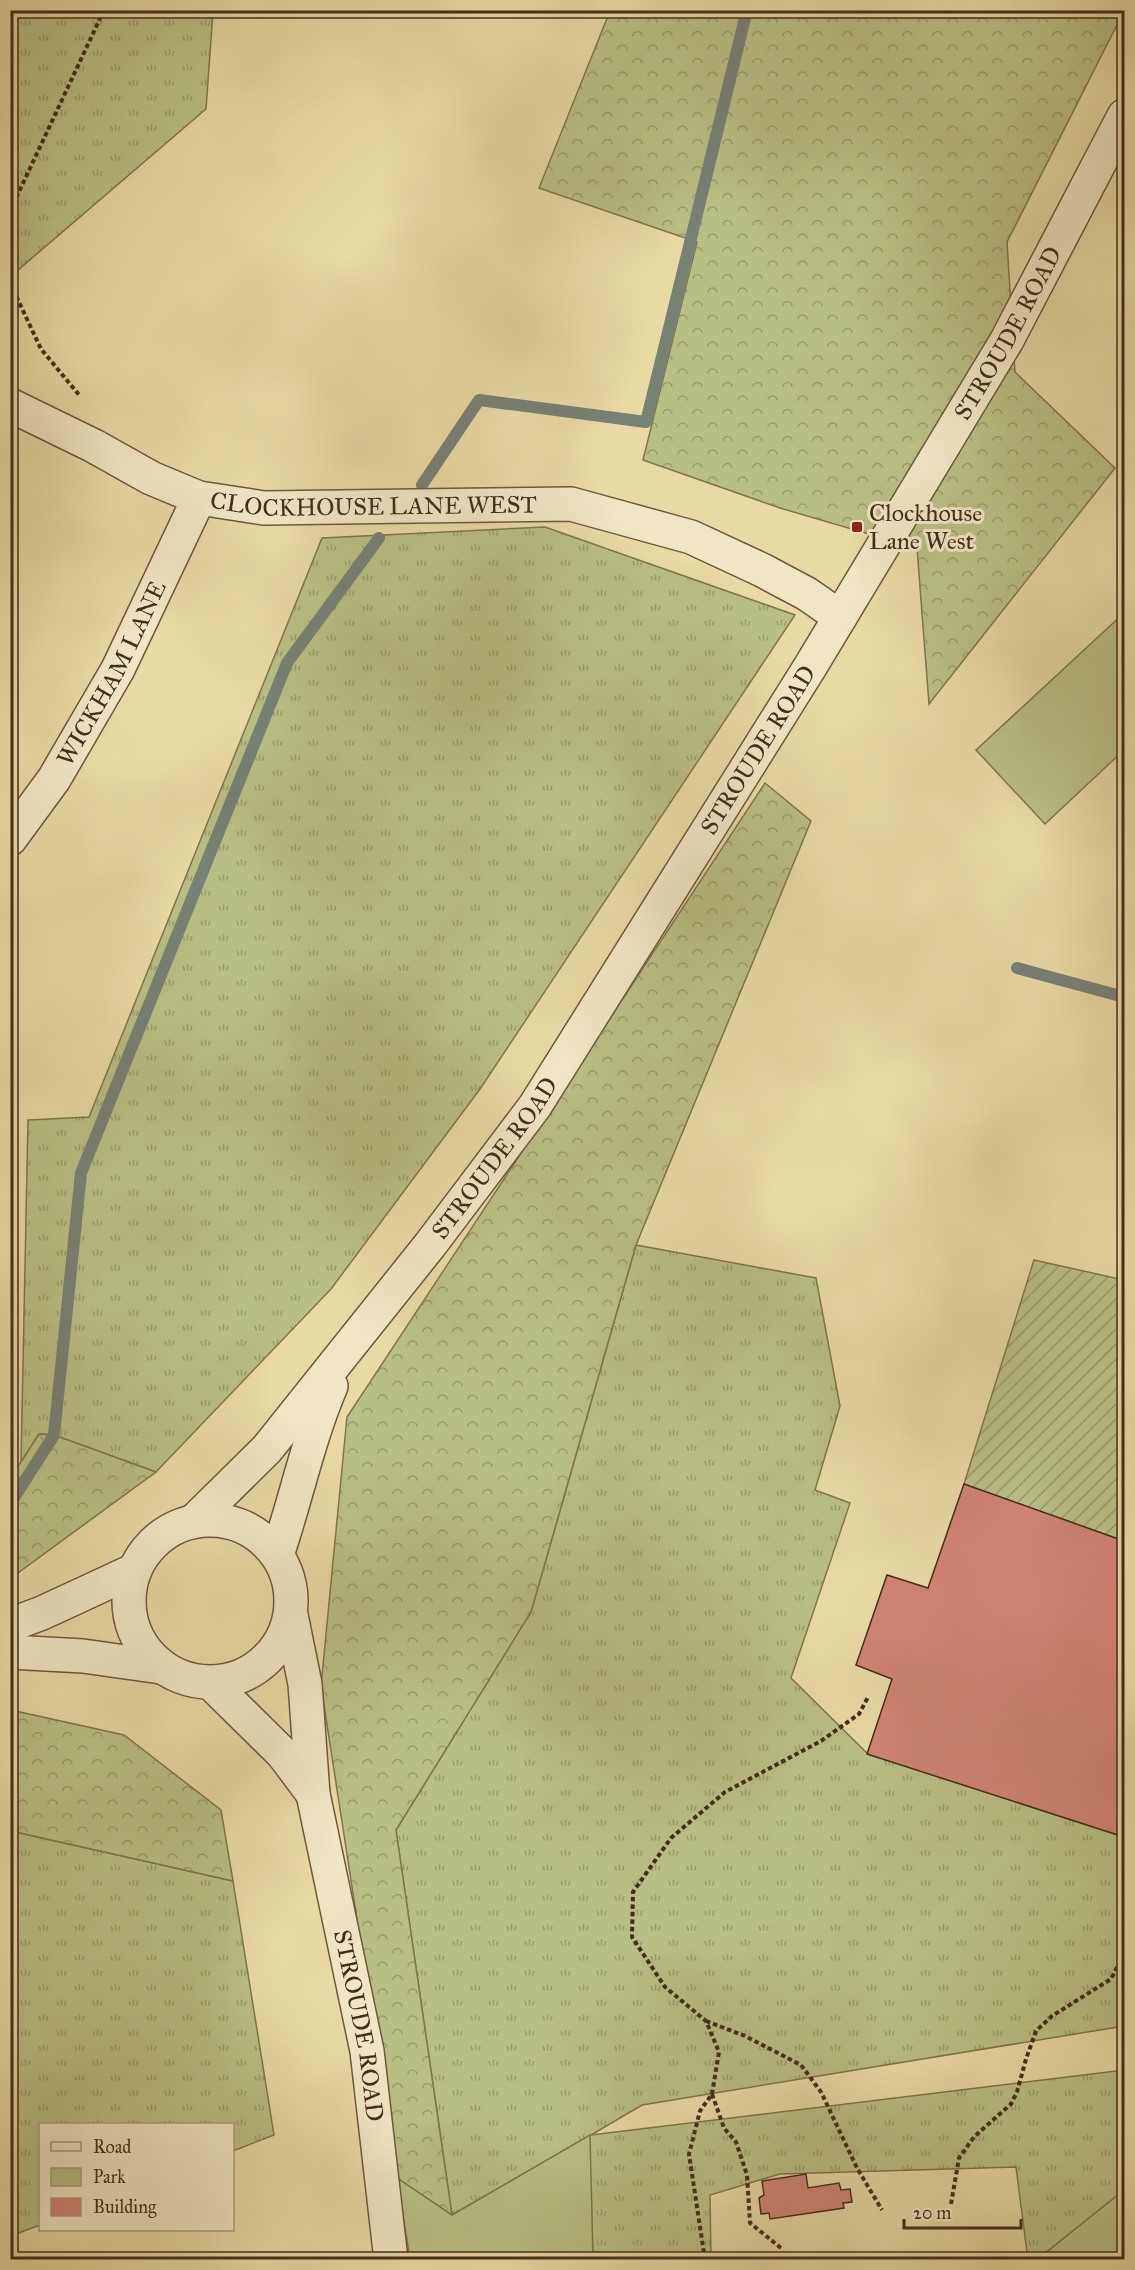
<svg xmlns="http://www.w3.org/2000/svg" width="1135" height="2270" viewBox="0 0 1135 2270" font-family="'IM FELL Great Primer',serif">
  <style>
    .grass { fill: url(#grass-tufts); stroke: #7e7650; stroke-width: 1.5 }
    .forest { fill: url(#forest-crowns); stroke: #7e7650; stroke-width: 1.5 }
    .park { fill: #b8bf85; stroke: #7e7650; stroke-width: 1.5 }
    .garden { fill: url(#garden-furrows); stroke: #7e7650; stroke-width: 1.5 }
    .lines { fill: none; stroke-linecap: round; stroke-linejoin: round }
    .stream { stroke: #778174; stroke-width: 12 }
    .building { fill: #d08475; stroke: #442c1b; stroke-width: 1.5 }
    .minor-casing { stroke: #6d573e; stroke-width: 36 }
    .path { stroke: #442c1b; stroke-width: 4; stroke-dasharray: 4.5 3; stroke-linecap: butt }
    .minor { stroke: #f0e6c4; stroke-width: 33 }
    .poi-dot { fill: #8f2418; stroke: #f0e6c4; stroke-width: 2 }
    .labels { text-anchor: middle; stroke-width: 6; stroke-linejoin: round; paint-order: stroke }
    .street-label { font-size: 24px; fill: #442c1b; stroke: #f0e6c4 }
    .poi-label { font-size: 24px; fill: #442c1b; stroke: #f0e6c4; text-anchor: start }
  </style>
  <defs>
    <pattern id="grass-tufts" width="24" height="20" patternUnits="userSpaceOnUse" patternTransform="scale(1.5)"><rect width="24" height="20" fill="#b8bf85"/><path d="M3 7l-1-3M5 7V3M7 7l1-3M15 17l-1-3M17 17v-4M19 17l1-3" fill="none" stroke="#979b6c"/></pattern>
    <pattern id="forest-crowns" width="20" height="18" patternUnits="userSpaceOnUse" patternTransform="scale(1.5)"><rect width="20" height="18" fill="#b8bf85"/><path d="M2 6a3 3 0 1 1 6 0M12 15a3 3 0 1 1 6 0" fill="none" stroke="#979b6c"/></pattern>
    <pattern id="garden-furrows" width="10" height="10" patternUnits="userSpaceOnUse" patternTransform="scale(1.5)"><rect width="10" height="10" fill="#b8bf85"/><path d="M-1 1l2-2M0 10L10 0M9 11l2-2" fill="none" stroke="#979b6c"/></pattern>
  </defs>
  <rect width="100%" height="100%" fill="#e8d9a5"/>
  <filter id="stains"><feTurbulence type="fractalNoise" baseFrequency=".00333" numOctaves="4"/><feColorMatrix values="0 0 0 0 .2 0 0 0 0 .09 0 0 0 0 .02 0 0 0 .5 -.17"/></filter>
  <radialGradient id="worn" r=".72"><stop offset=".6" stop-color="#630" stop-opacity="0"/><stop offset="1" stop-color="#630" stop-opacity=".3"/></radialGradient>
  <g class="grass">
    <polygon points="11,10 213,11 206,109 11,276"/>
    <polygon points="545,527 795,615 480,1089 331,1289 156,1472 54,1435 39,1434 21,1462 28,1120 89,1117 322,538"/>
    <polygon points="636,1245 816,1278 840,1406 815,1490 850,1503 791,1678 868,1754 1124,1837 1124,2026 642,2105 591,2135 1124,2070 1124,2190 1038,2259 1028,2260 1016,2167 780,2174 710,2195 711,2259 593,2259 589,2136 452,2215 396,1830 531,1612"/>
    <polygon points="11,1831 233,1881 274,2135 233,2151 232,2124 40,2124 40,2225 11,2236"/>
  </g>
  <g class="forest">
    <polygon points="610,11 1124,11 1007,242 1015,372 1115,468 929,704 917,548 780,508 643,460 697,242 539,188"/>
    <polygon points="765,783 811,821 636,1245 531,1612 396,1830 452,2215 397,2178 321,1686 347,1417"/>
    <polygon points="39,1434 54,1435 156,1472 11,1578 11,1474 21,1462"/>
    <polygon points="11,1710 124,1735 221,1810 233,1881 11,1831"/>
  </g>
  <g class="park">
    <polygon points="1124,613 1124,750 1045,824 976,750"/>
    <polygon points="590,2135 593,2259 410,2259 397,2178 452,2215"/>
    <polygon points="1124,2190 1124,2259 1038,2259"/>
  </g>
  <polygon class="garden" points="1034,1260 1124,1280 1124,1541 964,1484"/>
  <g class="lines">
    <g class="stream">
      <polyline points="422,485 479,400 646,422 747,10"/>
      <polyline points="1017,968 1124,997"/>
      <polyline points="10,1504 54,1435 81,1173 287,663 379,538"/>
    </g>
  </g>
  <g class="building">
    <polygon points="964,1484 1124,1541 1124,1837 867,1754 892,1679 856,1665 887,1575 928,1588"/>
    <polygon points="806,2174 808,2188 839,2183 841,2190 850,2189 852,2202 843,2203 844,2208 770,2219 769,2213 761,2214 759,2198 764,2195 762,2181"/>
  </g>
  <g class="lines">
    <defs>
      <g id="minor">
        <path id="s1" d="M10,405L94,446L151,478L199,498L264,508L571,504L691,537L762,570L807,594L840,617"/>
        <path id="s2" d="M10,839L54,779L118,669L199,498"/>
        <circle cx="210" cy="1601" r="81"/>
        <path id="s3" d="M194,1521L267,1449L430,1245L535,1106L810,667L1007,340L1124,116"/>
        <path d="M277,1555C296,1499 308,1440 331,1386"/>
        <path id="s4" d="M291,1615L305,1684L313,1794L367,2051L391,2260"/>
        <polyline points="10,1625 42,1613 135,1570"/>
        <polyline points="10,1652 83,1656 161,1667"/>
        <polyline points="211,1683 283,1754 313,1794"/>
      </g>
    </defs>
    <use href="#minor" class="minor-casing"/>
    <g class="path">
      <polyline points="10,211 104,10"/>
      <polyline points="10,283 41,349 80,396"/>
      <polyline points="706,2021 745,2036 801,2065 821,2092 857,2168 882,2210"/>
      <polyline points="712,2094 719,2052 706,2021 665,1987 632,1937 633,1892 671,1838 725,1792 821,1741 859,1714 868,1697"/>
      <polyline points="951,2204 959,2158 974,2137 1011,2104 1017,2092 1026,2059 1036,2031 1052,2016 1111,1979 1124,1954"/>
      <polyline points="705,2260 689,2154 700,2111 712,2094 724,2128 736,2142 747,2175 750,2223 781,2248"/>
    </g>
    <use href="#minor" class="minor"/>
  </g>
  <rect class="poi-dot" x="851" y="521" width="12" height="12" rx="3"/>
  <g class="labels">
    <g class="street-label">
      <text dy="8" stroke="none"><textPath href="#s3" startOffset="1444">STROUDE ROAD</textPath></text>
      <text dy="8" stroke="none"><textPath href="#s1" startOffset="386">CLOCKHOUSE LANE WEST</textPath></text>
      <text dy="8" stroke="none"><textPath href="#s2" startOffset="195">WICKHAM LANE</textPath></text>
      <text dy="8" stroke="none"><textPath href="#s3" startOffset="958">STROUDE ROAD</textPath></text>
      <text dy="8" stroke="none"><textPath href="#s3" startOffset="472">STROUDE ROAD</textPath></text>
      <text dy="8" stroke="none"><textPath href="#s4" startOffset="417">STROUDE ROAD</textPath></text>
    </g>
    <g class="poi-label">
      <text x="869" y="521">Clockhouse<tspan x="869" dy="28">Lane West</tspan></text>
    </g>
  </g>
  <rect width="1135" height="2270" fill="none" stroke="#e8d9a5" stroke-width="36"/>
  <rect x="12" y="12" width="1111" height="2246" fill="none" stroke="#442c1b" stroke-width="3"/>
  <rect x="18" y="18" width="1099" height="2234" fill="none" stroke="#442c1b" stroke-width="1.5"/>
  <rect x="39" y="2123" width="195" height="108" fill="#f0e6c4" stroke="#ab9c80" stroke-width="1.5"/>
  <rect x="51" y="2142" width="30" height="9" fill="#f0e6c4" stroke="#ab9c80" stroke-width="1.5"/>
  <text x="93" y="2153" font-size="18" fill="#442c1b">Road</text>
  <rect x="51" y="2168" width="30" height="18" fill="#b8bf85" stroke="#ab9c80" stroke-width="1.5"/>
  <text x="93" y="2183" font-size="18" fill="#442c1b">Park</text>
  <rect x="51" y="2198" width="30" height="18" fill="#d08475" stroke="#ab9c80" stroke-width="1.5"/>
  <text x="93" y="2213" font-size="18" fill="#442c1b">Building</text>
  <path d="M904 2219v9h117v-9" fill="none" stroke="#442c1b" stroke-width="3"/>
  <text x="913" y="2219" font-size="18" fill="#442c1b" stroke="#f0e6c4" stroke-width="4.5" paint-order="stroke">20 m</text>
  <rect width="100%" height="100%" filter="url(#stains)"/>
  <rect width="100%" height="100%" fill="url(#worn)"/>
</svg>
